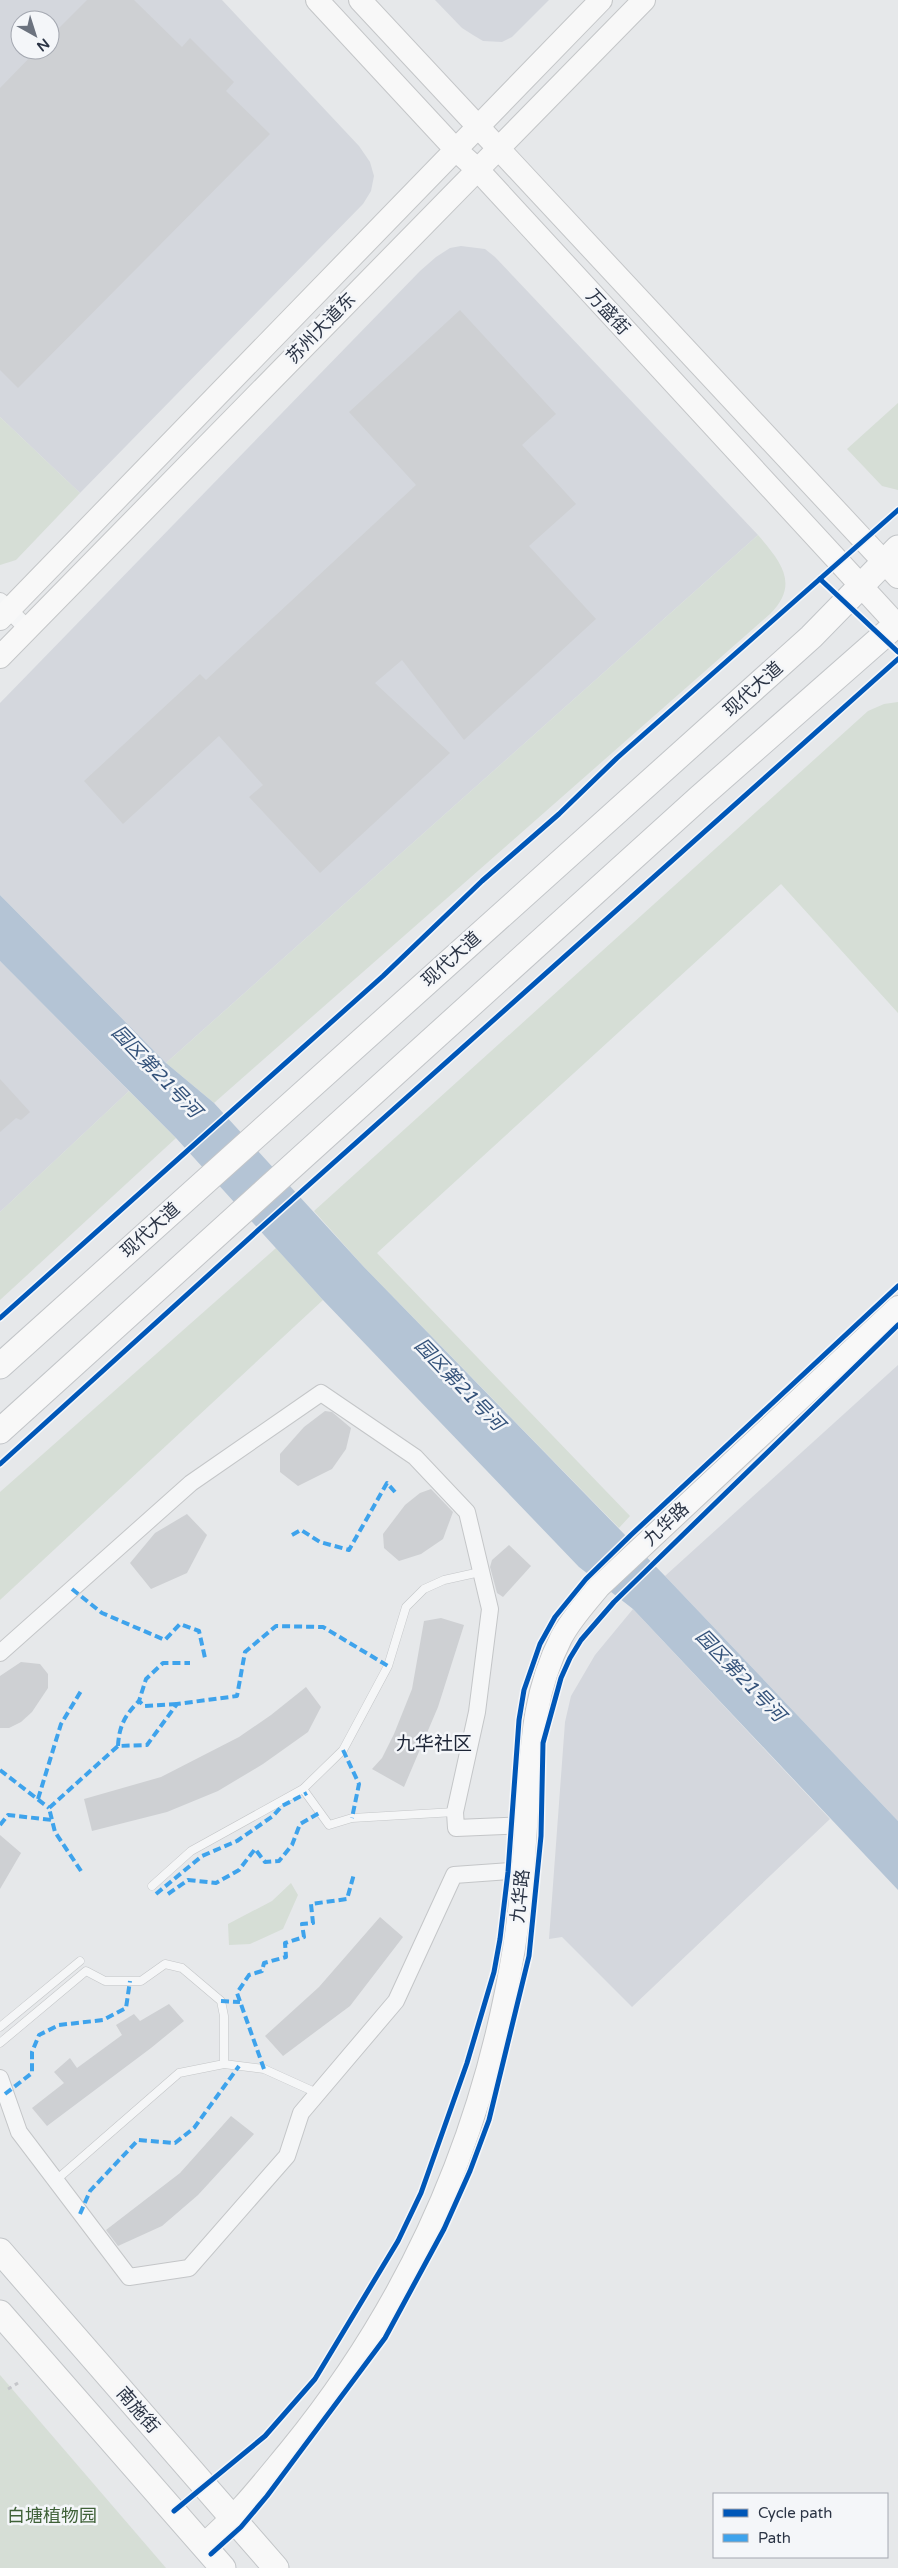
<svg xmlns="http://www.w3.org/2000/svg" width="898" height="2568" viewBox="0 0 898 2568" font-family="'Varela Round','Noto Sans SC',sans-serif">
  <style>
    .built { fill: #d4d7dd; fill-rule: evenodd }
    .green { fill: #d6ded6 }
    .water { fill: #b4c4d5 }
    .building { fill: #ced0d3 }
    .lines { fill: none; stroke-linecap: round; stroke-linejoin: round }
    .lane-casing { stroke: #c4c6c8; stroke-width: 9 }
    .street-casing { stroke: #c4c6c8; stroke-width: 18 }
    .secondary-casing { stroke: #c4c6c8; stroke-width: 24 }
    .primary-casing { stroke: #c2c5c8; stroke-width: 27 }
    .path { stroke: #c5c6ca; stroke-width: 3; stroke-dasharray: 4 4; stroke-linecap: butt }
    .lane { stroke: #f5f6f7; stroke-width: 8 }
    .street { stroke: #f5f6f7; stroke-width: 16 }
    .secondary { stroke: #f8f8f8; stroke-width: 22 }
    .primary { stroke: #f8f8f8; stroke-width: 25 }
    .quiet { stroke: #3ea3ec; stroke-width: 4; stroke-dasharray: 8 4; stroke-linecap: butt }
    .cycleway-casing { stroke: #f4f6f9; stroke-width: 8 }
    .cycleway { stroke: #0057b8; stroke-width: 5 }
    .labels { text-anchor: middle; stroke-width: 5; stroke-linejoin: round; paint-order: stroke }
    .street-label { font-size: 18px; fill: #2b3445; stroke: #f4f6f9 }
    .park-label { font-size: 18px; fill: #3f6138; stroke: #f4f6f9 }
    .water-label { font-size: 19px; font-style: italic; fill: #34527a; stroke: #f4f6f9 }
    .neighbourhood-label { font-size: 19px; fill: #1d2536; stroke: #f4f6f9 }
  </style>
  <rect width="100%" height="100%" fill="#e6e8ea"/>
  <g class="built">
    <path d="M0,0H222L359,146L370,162L374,176L371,191L363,204L80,493L0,417ZM20,20H50V50H20Z"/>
    <polygon points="435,0 549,0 512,37 502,42 483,41 473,35 462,28"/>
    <polygon points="461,246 485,249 495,257 758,535 166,1063 0,895 0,703 420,271 436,257 450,248"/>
    <polygon points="0,961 129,1091 0,1212"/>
    <polygon points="898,1365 898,1821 665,1576"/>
    <polygon points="633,1609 830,1819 632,2007 562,1937 549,1939 565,1722 571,1696 595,1655"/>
  </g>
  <g class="green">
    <polygon points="898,403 898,490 882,486 847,449"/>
    <polygon points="0,417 80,493 16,560 0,565"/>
    <path d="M758,535C781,562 800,584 770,614L214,1103L166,1063Z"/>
    <polygon points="898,702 898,1013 781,884 377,1253 630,1516 619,1528 363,1266 314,1211 868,711 884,704"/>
    <polygon points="129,1091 176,1138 0,1300 0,1212"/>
    <polygon points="276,1248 323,1300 0,1600 0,1492"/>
    <polygon points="291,1883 298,1895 283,1929 250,1944 229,1945 228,1924 272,1901"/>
    <polygon points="0,2375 166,2568 0,2568"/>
  </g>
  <polygon class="water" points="0,895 166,1063 214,1103 363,1266 665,1576 898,1821 898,1890 633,1609 579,1567 323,1300 176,1138 0,961"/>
  <g class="building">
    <polygon points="87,0 134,0 182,47 190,38 234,82 226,91 270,134 18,388 0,370 0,88 37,50 50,50 50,37"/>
    <polygon points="460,310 556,414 522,445 576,504 529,546 596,619 464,740 402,660 375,683 450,753 320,873 249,797 263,785 219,736 123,824 84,781 200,674 206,680 416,485 349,412"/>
    <polygon points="0,1079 30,1112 21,1120 16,1118 0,1132"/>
    <polygon points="325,1411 332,1412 351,1428 346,1449 332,1469 298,1486 280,1472 280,1454 304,1427"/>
    <polygon points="431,1489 453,1512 443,1539 421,1554 399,1561 384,1548 383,1534 405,1505 420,1493"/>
    <polygon points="187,1514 207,1535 187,1573 151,1589 130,1563 155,1533"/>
    <polygon points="509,1545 531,1566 503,1597 497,1593 490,1567 492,1560"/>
    <polygon points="441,1618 464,1625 438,1707 404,1787 372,1769 382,1758 394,1734 412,1689 424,1621"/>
    <polygon points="21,1662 40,1664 48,1674 48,1688 32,1712 21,1722 9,1728 0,1728 0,1676"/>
    <polygon points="306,1687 321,1707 308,1732 263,1764 218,1791 167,1812 92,1831 84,1799 161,1777 239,1737 271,1715"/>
    <polygon points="0,1835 21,1853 0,1889"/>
    <polygon points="380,1917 403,1937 350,2006 283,2056 265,2036 319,1987"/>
    <polygon points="169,2004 184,2021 151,2048 47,2126 32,2108 64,2083 54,2072 70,2058 77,2068 122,2035 116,2025 134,2014 140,2021"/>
    <polygon points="231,2116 254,2134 198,2195 162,2226 118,2246 106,2230 180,2173"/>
  </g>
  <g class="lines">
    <defs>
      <g id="lane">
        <polyline points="303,1789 343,1750 388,1666 406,1607 424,1589 444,1580 480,1572"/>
        <polyline points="152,1886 191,1851 303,1789 329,1825 352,1818 455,1812"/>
        <polyline points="0,2027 80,1961"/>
        <polyline points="0,2043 86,1971 105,1981 141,1981 165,1964 182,1968 221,2001 224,2016 224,2064"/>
        <polyline points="55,2181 179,2073 224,2064 264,2069 317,2093"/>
      </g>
      <g id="street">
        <polyline points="0,601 28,629"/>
        <polyline points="0,1653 191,1483 321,1393 415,1457 467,1512 490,1609 477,1712 455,1812 456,1828 526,1825"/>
        <polyline points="0,2078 19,2132 129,2277 189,2268 287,2156 301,2113 396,2001 454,1875 523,1870"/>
      </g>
      <g id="secondary">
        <polyline points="317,0 457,151 477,169 898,626"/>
        <polyline points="360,0 898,577"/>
        <polyline points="0,619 601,0"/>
        <polyline points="0,657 644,0"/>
        <path d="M203,2545C238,2515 261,2485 290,2450C409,2304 484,2135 514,1948C522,1897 525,1845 528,1794C532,1738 535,1689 561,1638C571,1619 586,1603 599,1587L898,1307"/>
      </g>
      <g id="primary">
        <polyline points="0,1366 811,637 898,548"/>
        <polyline points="0,1431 699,798 898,623"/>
        <polyline points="0,2251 276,2568"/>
        <polyline points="0,2313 223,2568"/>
      </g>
    </defs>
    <use href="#lane" class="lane-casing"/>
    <use href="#street" class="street-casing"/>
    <use href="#secondary" class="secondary-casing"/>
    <use href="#primary" class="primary-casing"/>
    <polyline class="path" points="8,2389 18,2383"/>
    <use href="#lane" class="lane"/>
    <use href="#street" class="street"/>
    <use href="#secondary" class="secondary"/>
    <use href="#primary" class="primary"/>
    <g class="quiet">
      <polyline points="292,1535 301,1530 320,1542 349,1550 387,1483 395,1492"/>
      <polyline points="72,1589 102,1613 165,1640 180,1624 199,1631 205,1658"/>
      <polyline points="177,1704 144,1706 139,1701 146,1679 163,1663 190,1663"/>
      <path d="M118,1746C119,1726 125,1715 139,1701"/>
      <polyline points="343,1750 359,1784 352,1818"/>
      <polyline points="0,1770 49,1808"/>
      <polyline points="38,1799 61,1724 81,1691"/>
      <polyline points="0,1825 8,1815 52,1820"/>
      <polyline points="81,1871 55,1832 49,1808 118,1746 147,1745 177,1704 237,1696 245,1652 276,1626 323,1627 388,1666"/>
      <polyline points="156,1894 202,1856 237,1841 273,1816 282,1806 307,1793"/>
      <polyline points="168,1894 188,1880 216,1883 239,1870 255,1849 265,1862 279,1861 292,1845 300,1824 319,1813"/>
      <polyline points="221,2001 240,2002"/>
      <polyline points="264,2069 237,1993 249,1975 262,1971 264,1963 286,1957 285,1943 304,1937 302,1924 313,1923 311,1904 347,1899 354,1874"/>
      <polyline points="5,2094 32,2073 32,2052 39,2035 59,2025 103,2020 126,2008 130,1981"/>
      <polyline points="80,2214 90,2191 138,2140 175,2143 194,2128 239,2066"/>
    </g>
    <defs>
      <g id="cycleway">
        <polyline points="820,579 898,652"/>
        <polyline points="0,1318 383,976 482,881 559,814 617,758 898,510"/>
        <polyline points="0,1464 255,1233 898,659"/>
        <polyline points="174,2511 265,2436 315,2379 398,2241 421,2193 467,2063 494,1972 500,1939 508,1872 519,1720 524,1690 540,1644 555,1617 586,1579 631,1535 898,1286"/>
        <polyline points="211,2554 241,2527 267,2496 385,2338 444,2229 470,2171 489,2120 529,1956 541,1836 543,1743 561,1678 570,1658 581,1640 614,1602 898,1325"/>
      </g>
    </defs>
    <use href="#cycleway" class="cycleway-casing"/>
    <use href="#cycleway" class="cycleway"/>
  </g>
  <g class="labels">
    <g class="street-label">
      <text transform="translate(608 312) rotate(47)" y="6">万盛街</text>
      <text transform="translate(321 328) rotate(-46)" y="6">苏州大道东</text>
      <text transform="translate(753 689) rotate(-42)" y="6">现代大道</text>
      <text transform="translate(451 959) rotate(-42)" y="6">现代大道</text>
      <text transform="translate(150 1230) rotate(-42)" y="6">现代大道</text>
      <text transform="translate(666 1524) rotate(-43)" y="6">九华路</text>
      <text transform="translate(520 1896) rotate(-84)" y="6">九华路</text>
      <text transform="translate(138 2410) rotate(49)" y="6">南施街</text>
    </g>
    <g class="park-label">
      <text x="52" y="2522">白塘植物园</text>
    </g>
    <g class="water-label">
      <text transform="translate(157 1071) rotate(46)" y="7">园区第21号河</text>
      <text transform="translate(460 1384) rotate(46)" y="7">园区第21号河</text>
      <text transform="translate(741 1675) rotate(46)" y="7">园区第21号河</text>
    </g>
    <g class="neighbourhood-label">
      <text x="434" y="1750">九华社区</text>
    </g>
  </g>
  <rect x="713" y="2493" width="175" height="65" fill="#f4f6f9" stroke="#a4a8b1"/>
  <rect x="723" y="2509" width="25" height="8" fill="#0057b8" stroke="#a4a8b1"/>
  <text x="758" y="2518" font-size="15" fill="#2b3445">Cycle path</text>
  <rect x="723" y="2534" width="25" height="8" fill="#3ea3ec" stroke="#a4a8b1"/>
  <text x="758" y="2543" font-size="15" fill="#2b3445">Path</text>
  <g transform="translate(35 35) rotate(141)"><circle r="24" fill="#f4f6f9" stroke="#a4a8b1"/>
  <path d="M0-4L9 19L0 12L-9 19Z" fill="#6c737f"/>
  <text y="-8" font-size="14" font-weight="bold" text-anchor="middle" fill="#2b3445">N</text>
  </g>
</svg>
